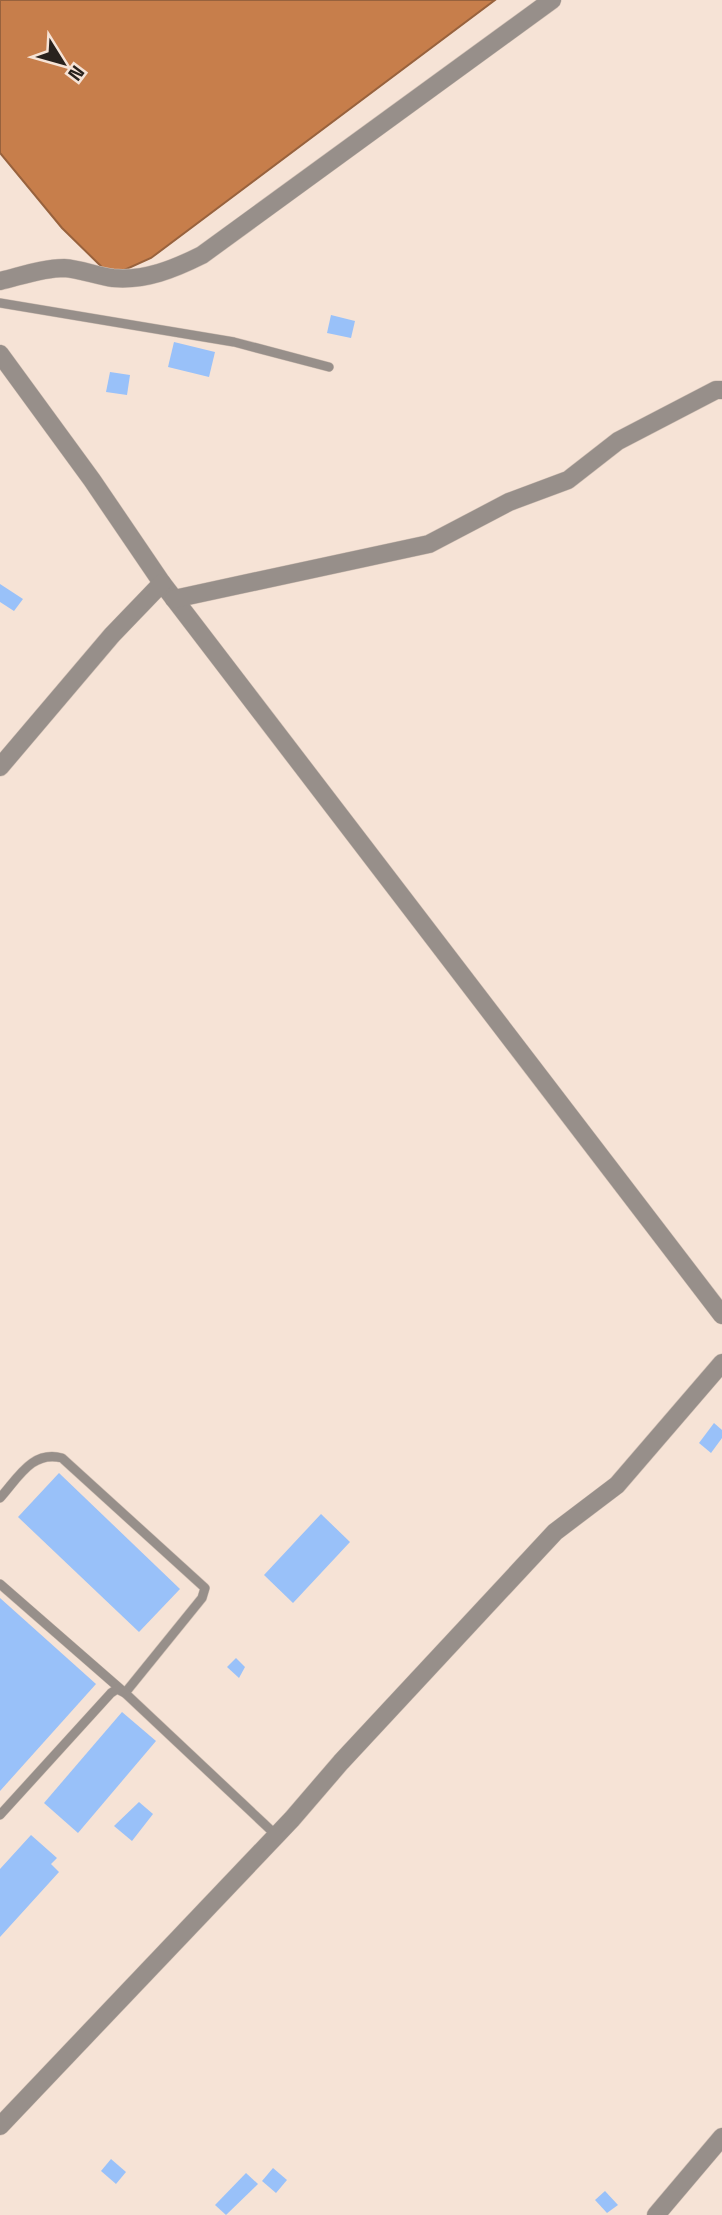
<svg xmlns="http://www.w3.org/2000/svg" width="722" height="2215" viewBox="0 0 722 2215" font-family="'Space Grotesk',sans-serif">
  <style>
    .water { fill: #c77e4b; stroke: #98623d; stroke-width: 2 }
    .building { fill: #99c1f9 }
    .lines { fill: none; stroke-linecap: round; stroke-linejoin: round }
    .service-casing { stroke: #d1c0b5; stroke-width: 10 }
    .minor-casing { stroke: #d1c0b5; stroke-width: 19 }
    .service { stroke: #978f8a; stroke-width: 9 }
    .minor { stroke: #978f8a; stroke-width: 18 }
  </style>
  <rect width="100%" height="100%" fill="#f6e3d6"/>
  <polygon class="water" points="0,0 495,0 151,258 111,276 62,228 0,153"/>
  <g class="building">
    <polygon points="331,315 355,321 351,338 327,333"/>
    <polygon points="174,342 215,352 209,377 168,367"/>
    <polygon points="110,372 130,375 127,395 106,392"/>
    <polygon points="0,584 23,599 14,611 0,602"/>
    <polygon points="714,1423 722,1430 722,1438 711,1453 699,1443"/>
    <polygon points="59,1473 180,1589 139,1632 18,1517"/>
    <polygon points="321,1514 350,1542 293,1603 264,1575"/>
    <polygon points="0,1598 96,1684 0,1791"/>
    <polygon points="236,1658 245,1667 239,1678 227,1667"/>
    <polygon points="122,1712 156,1741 78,1833 44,1803"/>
    <polygon points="139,1802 153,1814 132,1841 114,1826"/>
    <polygon points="31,1835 57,1858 51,1864 59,1872 0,1937 0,1869"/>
    <polygon points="111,2159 126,2172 116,2184 101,2171"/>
    <polygon points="273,2168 287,2180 276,2193 262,2181"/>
    <polygon points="246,2173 258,2184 226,2215 215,2205"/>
    <polygon points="605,2191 618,2205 607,2213 595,2200"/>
  </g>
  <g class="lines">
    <defs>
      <g id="service">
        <polyline points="0,303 234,342 329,367"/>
        <path d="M0,1498C18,1478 32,1450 62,1458L205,1588L202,1598L125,1693L0,1584"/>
        <polyline points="0,1815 111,1693 117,1689 125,1693 276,1835"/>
      </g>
      <g id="minor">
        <path d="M0,281C21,276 43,268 64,268C81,269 96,276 113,278C145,281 174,269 202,255L552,0"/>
        <polyline points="0,354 92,480 162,583 722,1315"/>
        <polyline points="174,599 429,544 509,502 568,480 618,441 716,390 722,390"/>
        <polyline points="0,767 112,635 162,583"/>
        <polyline points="0,2126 292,1819 341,1762 555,1532 617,1485 722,1363"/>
        <polyline points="656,2215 722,2137"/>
      </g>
    </defs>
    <use href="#service" class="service-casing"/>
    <use href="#minor" class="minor-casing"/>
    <use href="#service" class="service"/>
    <use href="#minor" class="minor"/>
  </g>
  <g transform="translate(63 63) rotate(127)" stroke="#f6e3d6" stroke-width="5" paint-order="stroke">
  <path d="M0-5L12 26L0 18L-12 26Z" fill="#29221d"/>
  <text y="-10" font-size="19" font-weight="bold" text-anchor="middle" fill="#29221d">N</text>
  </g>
</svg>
